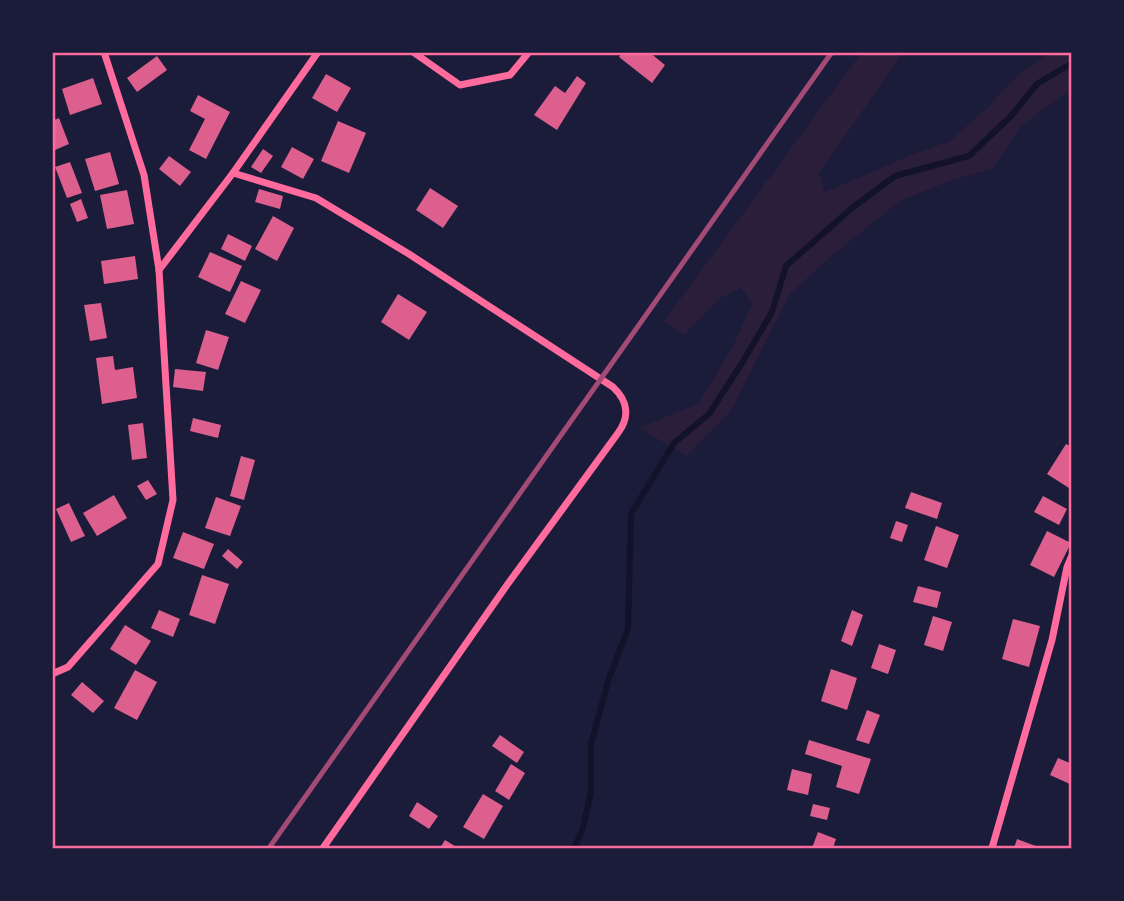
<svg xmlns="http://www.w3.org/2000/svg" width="1124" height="901" viewBox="0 0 1124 901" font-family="Barlow,sans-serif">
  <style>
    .green { fill: #2a1e3b }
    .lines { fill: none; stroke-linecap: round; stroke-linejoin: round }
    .stream { stroke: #12122b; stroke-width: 6 }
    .building { fill: #dd5f8e }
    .minor { stroke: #ff6b9d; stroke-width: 7 }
    .rail { stroke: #a44b75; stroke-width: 5 }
    .neatline { fill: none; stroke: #ff6b9d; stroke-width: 2.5 }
  </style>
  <rect width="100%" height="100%" fill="#1b1b3a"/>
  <polygon class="green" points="862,52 903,53 819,173 825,192 911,155 950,141 988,107 1017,76 1046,55 1053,53 1071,53 1071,89 1021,126 992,169 952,180 900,201 834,254 790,294 731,411 687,456 639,428 699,403 732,348 752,304 741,288 720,298 684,335 664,321"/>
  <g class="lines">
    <polyline class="stream" points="574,848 582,831 591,792 591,744 609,678 628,629 631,514 674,443 709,414 742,363 772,312 786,266 852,208 895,176 969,156 1012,115 1037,84 1072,63"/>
  </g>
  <g class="building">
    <polygon points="623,52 649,52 665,65 652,83 619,57"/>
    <polygon points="157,56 167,70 137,92 127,78"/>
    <polygon points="326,74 351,88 337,112 312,98"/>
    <polygon points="577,76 586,83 557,130 534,115 555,86 565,93"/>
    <polygon points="93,78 102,104 70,115 62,89"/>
    <polygon points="198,95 230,112 206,159 189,150 205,119 190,111"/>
    <polygon points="59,118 69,144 55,150 52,144 52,121"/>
    <polygon points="338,121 366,133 349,173 321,161"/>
    <polygon points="292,147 314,159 303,179 281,167"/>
    <polygon points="263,149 273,156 261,173 251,167"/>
    <polygon points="110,152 119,184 95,191 85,159"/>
    <polygon points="169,156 191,172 180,186 159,169"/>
    <polygon points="70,162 82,193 67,198 55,167"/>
    <polygon points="430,188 458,206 443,228 416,210"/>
    <polygon points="259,189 283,196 280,209 255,202"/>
    <polygon points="127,190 134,224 107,229 100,195"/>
    <polygon points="81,199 88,218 77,222 70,204"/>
    <polygon points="273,216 294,228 277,261 255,249"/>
    <polygon points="228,234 252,246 245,261 221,249"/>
    <polygon points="210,252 242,266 230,292 198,277"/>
    <polygon points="135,256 138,279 104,284 101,261"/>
    <polygon points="241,281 261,290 245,323 225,314"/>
    <polygon points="398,294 427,312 409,340 381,322"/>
    <polygon points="101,303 107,338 90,341 84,305"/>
    <polygon points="206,330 229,337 218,370 196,363"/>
    <polygon points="113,356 115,370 133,367 137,398 102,404 96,358"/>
    <polygon points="175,369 206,372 203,391 173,387"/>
    <polygon points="193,418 221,425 218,438 190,431"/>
    <polygon points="143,423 147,458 132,460 128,425"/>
    <polygon points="1066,444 1072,447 1072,490 1047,474"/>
    <polygon points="241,456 255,460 244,500 230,496"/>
    <polygon points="148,480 157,494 146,500 137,486"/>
    <polygon points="911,492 942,503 937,519 905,508"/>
    <polygon points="114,495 127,518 97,536 83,513"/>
    <polygon points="1043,496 1067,509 1059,525 1034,512"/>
    <polygon points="216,497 241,506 230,536 205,528"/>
    <polygon points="69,503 85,536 71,542 56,509"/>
    <polygon points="896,521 908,525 902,542 890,538"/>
    <polygon points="936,526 959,535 947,568 924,560"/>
    <polygon points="1047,531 1071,543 1054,577 1030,565"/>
    <polygon points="183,532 214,544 204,569 173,558"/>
    <polygon points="228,549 243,562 237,569 222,556"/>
    <polygon points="202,575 229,584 215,624 189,615"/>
    <polygon points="918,586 941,592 937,608 913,602"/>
    <polygon points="159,610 180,619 173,637 151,628"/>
    <polygon points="852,610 863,615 852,646 841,641"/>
    <polygon points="933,616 952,622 943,651 924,645"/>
    <polygon points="1013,619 1040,626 1029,667 1002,659"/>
    <polygon points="125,625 151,641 136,665 110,649"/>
    <polygon points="879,644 896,650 888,674 871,668"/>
    <polygon points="831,669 857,678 847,710 821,701"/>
    <polygon points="135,670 157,682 137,720 114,708"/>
    <polygon points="82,682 104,701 93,713 71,695"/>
    <polygon points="867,710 880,715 869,744 856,740"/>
    <polygon points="500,735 524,752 517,763 492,746"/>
    <polygon points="809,740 871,759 859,794 836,787 842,766 805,754"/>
    <polygon points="1058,758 1072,764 1072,785 1050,775"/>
    <polygon points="511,764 525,773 509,800 495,791"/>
    <polygon points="792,769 812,774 808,795 787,790"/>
    <polygon points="483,794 503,806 484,839 463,827"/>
    <polygon points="417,802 438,816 429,829 409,816"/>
    <polygon points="813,804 830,808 827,820 810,816"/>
    <polygon points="818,832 836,839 833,848 812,848"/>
    <polygon points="1017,839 1041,848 1014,848"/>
    <polygon points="445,840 458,848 440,848"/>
  </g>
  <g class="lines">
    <g class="minor">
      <polyline points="413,52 460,85 510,75 529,52"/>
      <path d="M233,173L316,198L409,254L613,387C628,401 630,417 618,433L507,585L323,848"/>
      <polyline points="159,270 233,173 318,52"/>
      <polyline points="52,674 68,667 158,564 173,500 159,270 144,175 104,52"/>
      <polyline points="992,848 1052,640 1067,567 1072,555"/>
    </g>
    <polyline class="rail" points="269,848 832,52"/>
  </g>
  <rect width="1124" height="901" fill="none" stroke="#1b1b3a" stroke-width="108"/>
  <rect x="54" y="54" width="1016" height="793" class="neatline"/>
</svg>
